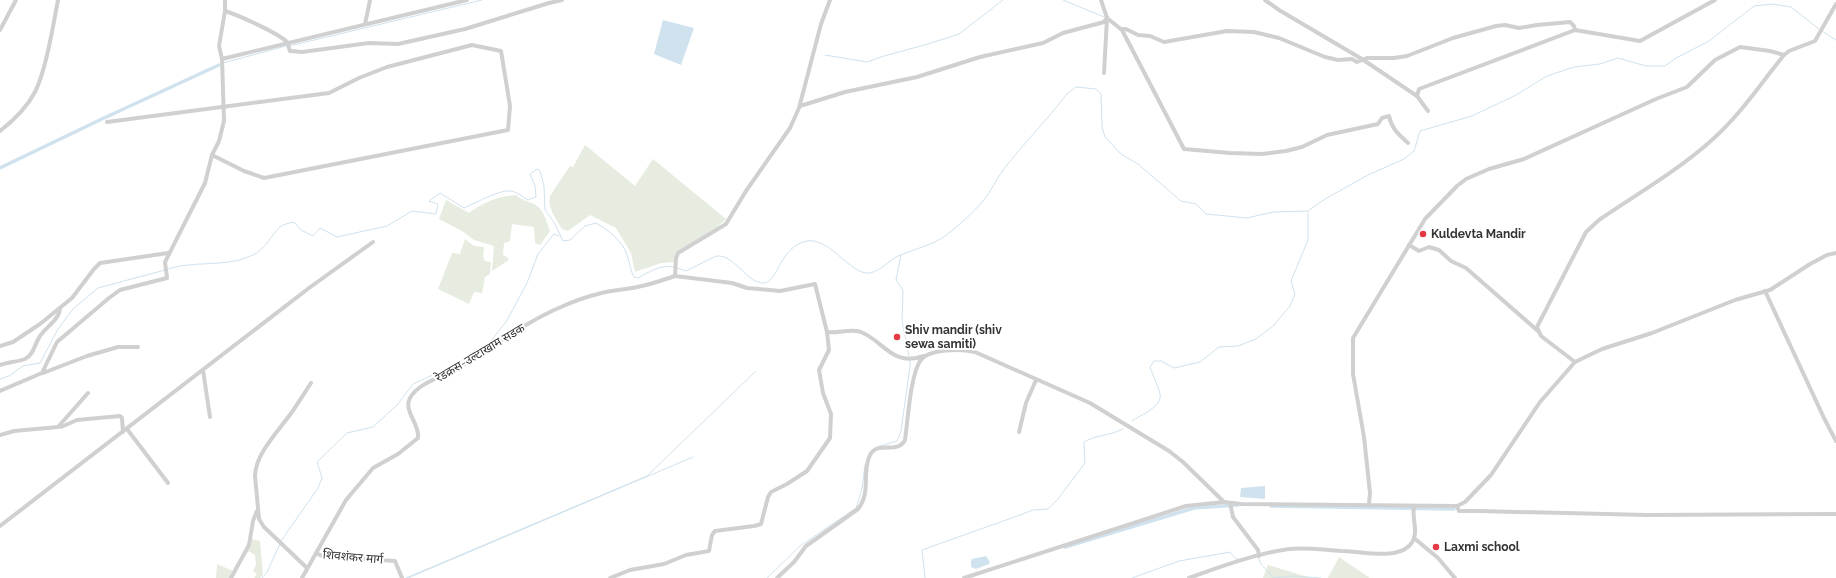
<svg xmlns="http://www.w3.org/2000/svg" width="1836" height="578" viewBox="0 0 1836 578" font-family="Raleway,'Noto Sans Devanagari',sans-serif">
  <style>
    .green { fill: #e6ecdf }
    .water { fill: #cfe2ee }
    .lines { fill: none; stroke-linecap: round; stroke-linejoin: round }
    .stream { stroke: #cfe2ee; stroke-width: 1 }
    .canal { stroke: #cfe2ee; stroke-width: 3.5 }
    .minor { stroke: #d0d0d0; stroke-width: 4 }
    .poi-dot { fill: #e63946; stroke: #fff; stroke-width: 1.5 }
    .labels { text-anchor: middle; stroke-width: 4; stroke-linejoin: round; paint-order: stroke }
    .poi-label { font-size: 12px; font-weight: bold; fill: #333; stroke: #fff; text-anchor: start }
    .street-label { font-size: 12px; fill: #333; stroke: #fff }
  </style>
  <rect width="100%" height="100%" fill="#fff"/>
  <g class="green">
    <path d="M585,145L635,186L653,159L726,219L717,227L679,250L675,254V262L661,263L635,272L631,253L616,228L590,215L568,231L562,229C557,221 547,207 550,197C551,193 566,173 570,166L573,167Z"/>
    <path d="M516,195C524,202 526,200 534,204C544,209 546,221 550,231L540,245L535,243L534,227L512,224L510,241L504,243L503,255L507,257L509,260L492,271L494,246L474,240L462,231L439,219L446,200L469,213C482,203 499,196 516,195Z"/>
    <polygon points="465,239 474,246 484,247 483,257 485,261 491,262 490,274 485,277 482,293 474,292 469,304 438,289 452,253 460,254"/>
    <polygon points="252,539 260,541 263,575 260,578 254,578 257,574 253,571 256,565 255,555 248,551"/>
    <polygon points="1339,557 1370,578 1328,578"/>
    <polygon points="217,564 233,571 230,578 216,578"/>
    <polygon points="1268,565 1311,578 1263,578"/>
  </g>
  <g class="water">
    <polygon points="663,20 694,28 681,65 654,54"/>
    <polygon points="1265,486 1265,499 1240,497 1241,488"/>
    <polygon points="986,556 990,562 989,564 976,569 971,567 971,562 972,559"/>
  </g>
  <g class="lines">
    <g class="stream">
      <polyline points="1063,0 1104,17"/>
      <polyline points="1822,31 1836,40"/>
      <polyline points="289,46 482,0"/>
      <polyline points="825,55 867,62 884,56 928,44 959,34 1003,0"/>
      <polyline points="223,63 286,46"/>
      <polyline points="901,255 896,280 903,290 902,320 909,356"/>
      <path d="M677,268L686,271L716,256C735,254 747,284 764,283C778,282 780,246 807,241C830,237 851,276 870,273C882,270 888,261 898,256C912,250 935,244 945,236C958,226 973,213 983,201C991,191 996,180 1003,170C1023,144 1047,120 1067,94L1076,87L1096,89L1101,94L1102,127L1105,137L1121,154L1138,164L1181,201L1196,204L1206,214L1247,218L1273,212L1308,211L1325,199L1368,175L1404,159L1414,151L1420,131L1472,116L1516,95L1547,76L1574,67L1600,64L1618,58L1646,66H1665L1676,58L1709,41L1754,6L1773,4L1791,7L1819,29"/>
      <path d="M168,269C196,260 226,268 253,255C266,249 271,235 280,227C283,224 290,223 294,222L301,230L313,236L320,228L337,237L387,226L412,211L436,214L438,204L429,201L440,193L464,208C476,203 500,189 511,191C517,192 523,197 528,200L536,197L535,186L530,174L537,169L540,171L544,186L545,210L554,222L563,241L570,240L585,226L596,223C608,230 623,241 627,255C630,263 630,270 634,277L638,278C649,272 661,264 674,267"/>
      <polyline points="0,379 9,376 23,366 40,363 58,329 73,309 98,288 165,270"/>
      <path d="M1132,421C1140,415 1163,407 1160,394C1158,385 1153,376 1150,367L1154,361H1161L1174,368L1200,362L1219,347L1238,346L1256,339L1273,326L1290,306L1295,294L1291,281L1308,240V212"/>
      <polyline points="880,446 897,441 901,431 910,366 910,359"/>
      <polyline points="281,541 318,488 322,478 317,462 347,433 373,427 397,405 413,384 454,365 489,343 506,322 527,283 538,254 554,234 559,236"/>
      <polyline points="1258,557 1261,564 1273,577"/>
      <polyline points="262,578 267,572 280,544"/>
      <polyline points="406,578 647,476 756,371"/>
      <polyline points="408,578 693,457"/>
      <polyline points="767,578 800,546 856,508 862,489 865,465"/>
      <path d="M925,578L922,550L1020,515L1033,510L1048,509L1058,499L1085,463L1084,442C1096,435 1109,436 1123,429"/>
      <polyline points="1132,578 1179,561 1230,552 1236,559 1239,559"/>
      <polyline points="1272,578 1293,576 1321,578"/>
    </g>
    <g class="canal">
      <polyline points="0,168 104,118 219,65"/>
      <polyline points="1271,506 1454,509"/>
      <polyline points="1065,547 1194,508 1238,505"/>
    </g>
    <g class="minor">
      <polyline points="1265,0 1279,10 1362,59 1417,96 1428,111"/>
      <path d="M225,11C238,15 278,33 287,42C288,44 289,49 290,51L302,52L369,43L398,44L465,29L549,3L562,0"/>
      <path d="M1107,18L1122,30L1184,149L1230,153L1263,154L1286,151L1302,147L1327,135L1378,124L1382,118L1389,116C1392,129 1398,134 1408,143"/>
      <polyline points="365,24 370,0"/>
      <polyline points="1121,29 1126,29 1138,35 1150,36 1164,42 1227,31 1254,32 1279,38 1325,57 1338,60 1352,59 1357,62 1367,58 1394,58 1407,56 1453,38 1496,26 1505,25 1519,28 1537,25 1570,22 1574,26 1575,30"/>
      <polyline points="0,30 16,0"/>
      <polyline points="222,59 467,0"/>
      <polyline points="1104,73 1107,18"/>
      <polyline points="1417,96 1419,89 1575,30 1640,41 1715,0"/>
      <polyline points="800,106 845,92 917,77 980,57 1043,43 1063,33 1104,22 1107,18 1101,0"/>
      <polyline points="107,122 329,93 359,78 387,67 472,45 501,51 510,106 508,130 264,178 244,171 212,155"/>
      <path d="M0,131C13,121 27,107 35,92C46,70 53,26 58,0"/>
      <polyline points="1409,245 1419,251 1429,247 1439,250 1451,261 1466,268 1538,331"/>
      <path d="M675,276L732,283L747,288L780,291L815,284L827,332C838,334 850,328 861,332C885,342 892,367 924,356"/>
      <polyline points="1765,291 1824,418 1836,441"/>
      <polyline points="0,346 13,342 40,324 72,298 94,269 100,263 168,253"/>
      <path d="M1575,362L1541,336L1537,327L1586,232L1599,220C1637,194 1679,170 1713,139C1741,114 1761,83 1784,55L1789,51L1815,41L1836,4"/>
      <path d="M0,365C8,362 17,362 25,359C34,355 35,343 40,336C46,327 60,319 60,308"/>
      <polyline points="203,370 210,417"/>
      <polyline points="43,373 87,356 118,347 138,347"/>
      <polyline points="0,391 42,373 57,342 109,298 120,290 167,278 165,262 205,183 212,155 219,141 224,121 222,59 219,46 225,11 225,0"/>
      <polyline points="61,427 77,420 120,416 122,418 123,432"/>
      <polyline points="127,429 168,483"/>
      <polyline points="1019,432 1026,403 1036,380"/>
      <polyline points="0,435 14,431 58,427 88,393"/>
      <polyline points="1230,503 1233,517 1258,550 1259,556"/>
      <polyline points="1369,504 1370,493 1364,437 1353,374 1353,338 1425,219 1457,186 1466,179 1489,169 1524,159 1656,99 1687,87 1715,60 1740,47 1770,51 1784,55"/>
      <polyline points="1457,506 1459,511 1478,511 1647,515 1836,514"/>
      <polyline points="0,526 309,288 373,242"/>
      <polyline points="1414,538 1438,558 1455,578"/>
      <polyline points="316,553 322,556 395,561 402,578"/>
      <path d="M307,568L264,527L259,519L255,476C255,454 280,429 292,412C299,402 305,392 311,383"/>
      <polyline points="231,578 249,545 253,521 257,511"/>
      <path d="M302,578L346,500L373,468L398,454L418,438C420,424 403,411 410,398C418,383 442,377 456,369C491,349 523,323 561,307C572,302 585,297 598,294C610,290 624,290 637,287C649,285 660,281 672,277L675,276L676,258L678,253L726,224L746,191L790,128L799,108L821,24L830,0"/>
      <polyline points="610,578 630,570 664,564 686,555 709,551 712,535 715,531 754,526 761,524 768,497 771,492 787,484 807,471 830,438 831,414 823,393 819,370 829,350 827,332"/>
      <path d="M777,578L794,562L806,546L858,509C872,491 861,473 870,455C878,440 897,455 905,440C908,419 910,378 920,361C929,348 962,349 975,352L1090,403L1169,451L1183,462L1224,502"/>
      <polyline points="964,578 1186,506 1224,502 1241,504 1457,506 1465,502 1491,475 1540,402 1575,362 1602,349 1652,333 1735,300 1770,290 1810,264 1827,255 1836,253"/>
      <path d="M1189,578C1219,567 1258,553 1289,549C1306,547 1324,550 1341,551C1360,551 1395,560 1409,546C1421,534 1411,520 1414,506"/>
    </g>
  </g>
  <g class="poi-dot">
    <circle cx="1423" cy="234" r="4"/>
    <circle cx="897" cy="337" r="4"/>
    <circle cx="1436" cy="547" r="4"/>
  </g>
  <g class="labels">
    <g class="poi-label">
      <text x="1431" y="238">Kuldevta Mandir</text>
      <text x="905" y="334">Shiv mandir (shiv<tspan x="905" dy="14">sewa samiti)</tspan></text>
      <text x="1444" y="551">Laxmi school</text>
    </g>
    <g class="street-label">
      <text transform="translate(480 353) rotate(-31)" y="4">रेडक्रस-उल्टाखाम सडक</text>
      <text transform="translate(353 557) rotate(5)" y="4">शिवशंकर मार्ग</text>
    </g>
  </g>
</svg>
